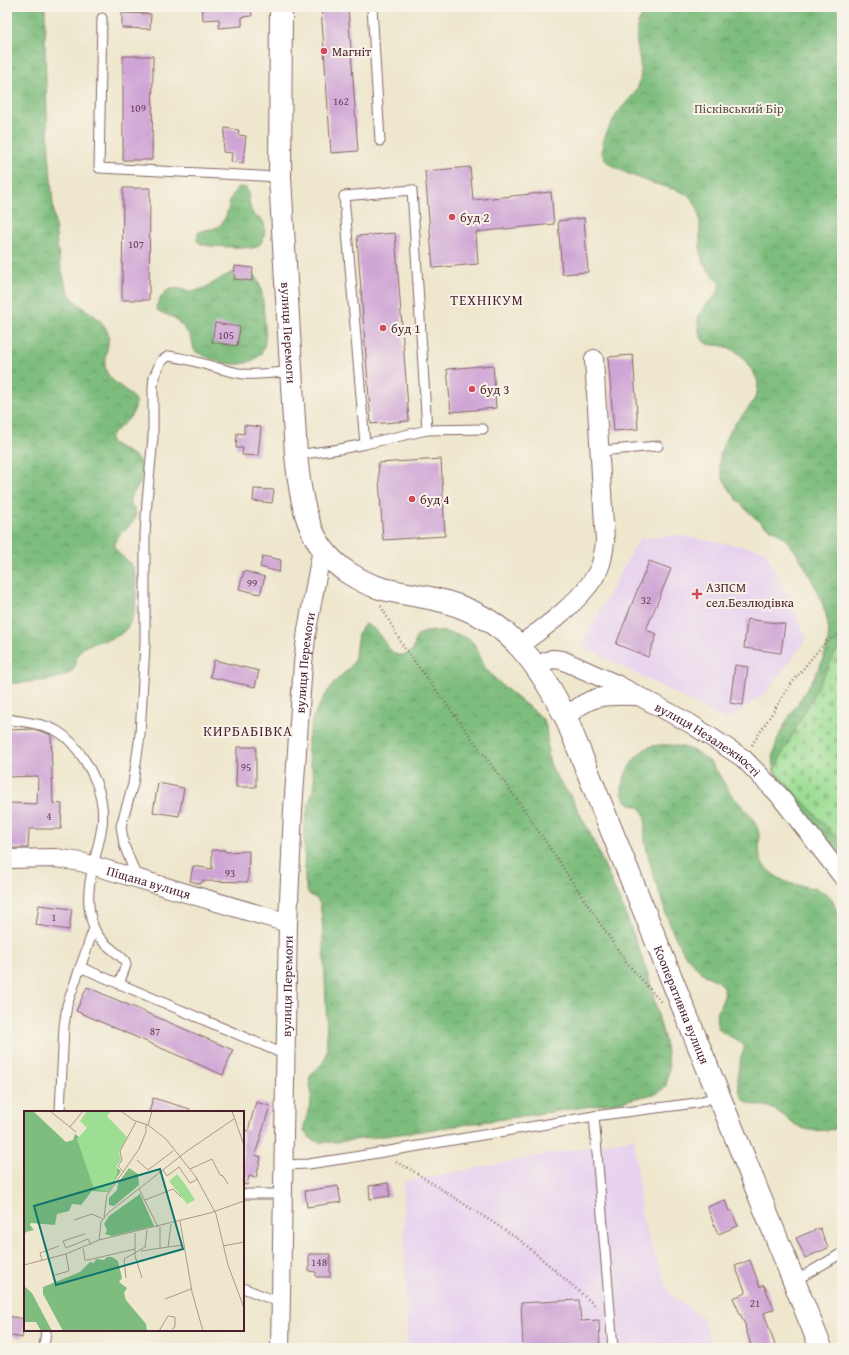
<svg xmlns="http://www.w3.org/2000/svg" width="849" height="1355" viewBox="0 0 849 1355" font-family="'Gentium Book Plus',serif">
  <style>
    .built { fill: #e7d2ef }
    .forest { fill: url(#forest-crowns); stroke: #646e54 }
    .cemetery { fill: url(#cemetery-stones); stroke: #747e60 }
    .building { fill: #cfa5d5 }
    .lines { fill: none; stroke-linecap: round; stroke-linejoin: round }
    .lane-casing { stroke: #836564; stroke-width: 11 }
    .street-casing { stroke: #836564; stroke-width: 20 }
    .secondary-casing { stroke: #836564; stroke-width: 24 }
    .path { stroke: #836564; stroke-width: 2.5; stroke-dasharray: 1 3; stroke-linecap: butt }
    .lane { stroke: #fff; stroke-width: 9 }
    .street { stroke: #fff; stroke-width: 18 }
    .secondary { stroke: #fff; stroke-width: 22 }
    .poi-dot { fill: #d1495b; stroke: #f7f3e8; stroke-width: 1.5 }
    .labels { text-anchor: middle; stroke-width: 4; stroke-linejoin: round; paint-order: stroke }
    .number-label { font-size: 11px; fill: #6b4056 }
    .poi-label { font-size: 13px; fill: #4a1f2b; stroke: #f7f3e8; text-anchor: start }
    .park-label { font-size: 13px; fill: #5f4f45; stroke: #f7f3e8 }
    .street-label { font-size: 13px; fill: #4a1f2b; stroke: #f7f3e8 }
    .neighbourhood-label { font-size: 14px; letter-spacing: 1px; fill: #4a1f2b; stroke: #f7f3e8 }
    .inset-road { fill: none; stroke: #ac978c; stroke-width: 1 }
    .view { fill: #0f766e; fill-opacity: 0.15; stroke: #0f766e; stroke-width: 2 }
    .inset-edge { fill: none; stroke: #4a1f2b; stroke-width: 2 }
  </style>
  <defs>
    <pattern id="forest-crowns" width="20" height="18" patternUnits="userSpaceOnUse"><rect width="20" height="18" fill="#7ebd7e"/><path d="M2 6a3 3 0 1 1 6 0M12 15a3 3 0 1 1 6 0" fill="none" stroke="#699967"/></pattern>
    <pattern id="cemetery-stones" width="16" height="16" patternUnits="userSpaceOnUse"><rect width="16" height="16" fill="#9dde94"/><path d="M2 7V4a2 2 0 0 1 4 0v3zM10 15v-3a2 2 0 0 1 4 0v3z" fill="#89be80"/></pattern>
  </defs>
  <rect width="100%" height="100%" fill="#f7f3e8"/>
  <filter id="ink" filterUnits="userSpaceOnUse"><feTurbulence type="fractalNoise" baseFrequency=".025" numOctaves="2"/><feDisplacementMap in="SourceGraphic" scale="8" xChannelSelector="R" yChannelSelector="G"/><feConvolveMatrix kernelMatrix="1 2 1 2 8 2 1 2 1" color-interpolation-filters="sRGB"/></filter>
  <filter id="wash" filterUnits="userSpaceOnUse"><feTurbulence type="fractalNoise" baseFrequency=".012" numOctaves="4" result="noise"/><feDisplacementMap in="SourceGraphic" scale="16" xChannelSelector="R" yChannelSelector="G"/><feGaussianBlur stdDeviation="0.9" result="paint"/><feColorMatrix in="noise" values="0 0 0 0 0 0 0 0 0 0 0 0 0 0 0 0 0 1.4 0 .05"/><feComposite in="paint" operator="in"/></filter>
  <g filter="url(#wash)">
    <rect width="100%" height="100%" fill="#eee7cd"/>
    <g class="built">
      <polygon points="675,535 765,550 807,638 767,692 726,720 581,645 639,539"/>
      <polygon points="634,1138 642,1219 670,1295 703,1318 713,1348 407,1348 403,1182"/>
    </g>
    <g class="forest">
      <path d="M7,7H45C45,73 47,139 53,204C56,233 57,263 68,291C75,307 93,311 103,324C116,340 101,354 106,370C111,386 131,388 136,403C134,420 119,425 110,437L111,442C128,455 149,455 140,483C138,489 131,493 130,498C127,507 141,509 134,520C129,528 116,534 115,543C113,553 124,556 129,562C133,566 135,572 135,578C138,598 136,629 115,637C106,641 95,641 86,646C73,654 79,663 72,671C62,681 21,683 7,684Z"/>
      <path d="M650,7H842V865C827,846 812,826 797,806C790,797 781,788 776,777C757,729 836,679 828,624C825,602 801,554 785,539C779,533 771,529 764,525C749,514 733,497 724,480C720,472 719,465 720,456C722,443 729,432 737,421C746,411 758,400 758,385C758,379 754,374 751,369C746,362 741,353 732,349C714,340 700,354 698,322C698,305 719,300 720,284C715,276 707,271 703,262C695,242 707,214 691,198C684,191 672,189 663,186C650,183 609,168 604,158C597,146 612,121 619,111C625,103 634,96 638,87C649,59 621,31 650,7Z"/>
      <path d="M239,187L246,188C251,196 247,210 255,216C257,218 261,219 263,221C267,231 264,246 253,248L210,246L199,243L197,241L198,233C205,228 215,231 221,224C231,214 227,195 239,187Z"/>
      <path d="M237,271C244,273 253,273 257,279C263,289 263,304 264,316C265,327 267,342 262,352C260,356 256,358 253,360C235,370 211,360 195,351C192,347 194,343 191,338C187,331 179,322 172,317C167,314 161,314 157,310L156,307C159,302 162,294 167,291C175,285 186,292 195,291C210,288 222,275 237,271Z"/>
      <path d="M366,624C380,629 384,648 397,655C408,656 416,651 415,639C423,625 459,633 470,640C479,646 479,660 486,669C496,681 509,691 521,701C528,707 536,711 542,718L546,726L549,760L553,771L571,797L590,833L624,910L647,971L666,1046L669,1068L666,1086L658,1093L619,1102L414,1132L338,1142H318L313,1140L304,1132V1126L312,1097L309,1079L311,1074L322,1064L325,1059L327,1049L326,1001L322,917L320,904L317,899L310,895L307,891L305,881L304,829L308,807L314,787V778L308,753V740L313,717L324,697L334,683L351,666L354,661L358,634L364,625Z"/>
      <path d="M667,745C682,745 703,752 713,766C720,774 724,785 731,794C740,805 754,816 758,830C762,844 755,857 766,868C772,874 781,880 789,883C802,887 815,886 827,894C836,901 834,912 842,919V1128C830,1130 817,1132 805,1129C792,1125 783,1113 771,1108C760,1103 747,1108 741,1095C737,1087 737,1071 740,1062C741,1056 744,1052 744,1047C739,1037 727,1038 720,1030C708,1014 730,999 723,987C719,981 711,978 705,975C697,969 690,961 684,953C672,934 665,912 659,891C653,875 648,858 645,841C643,833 647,823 644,814C641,803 628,807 624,798C616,782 634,754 649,747C654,745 661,745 667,745Z"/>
    </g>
    <polygon class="cemetery" points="842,641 842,843 774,770"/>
    <g id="blocks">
      <g class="building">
        <polygon points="202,7 251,7 252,16 242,17 242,26 219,28 219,19 203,20"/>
        <polygon points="321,7 348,7 358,151 331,153"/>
        <polygon points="122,13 151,14 150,29 122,28"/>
        <polygon points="123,56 153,56 152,160 123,160"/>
        <polygon points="225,128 239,130 238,135 246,136 243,163 231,162 232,153 223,152"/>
        <polygon points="470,167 473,200 551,192 554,224 476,232 478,264 433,268 425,171"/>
        <polygon points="123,188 150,188 149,300 122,300"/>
        <polygon points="584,218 588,272 562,274 558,221"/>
        <polygon points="395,233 409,421 371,424 357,236"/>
        <polygon points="235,266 253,268 252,281 234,279"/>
        <polygon points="215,323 240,327 237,346 212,342"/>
        <polygon points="633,355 638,429 614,431 608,357"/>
        <polygon points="493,365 496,408 451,412 447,369"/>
        <polygon points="244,425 261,427 258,456 242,455 243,448 236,448 237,433 244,434"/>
        <polygon points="441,459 445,536 383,540 378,463"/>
        <polygon points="254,489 274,490 272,503 253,501"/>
        <polygon points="263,556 281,560 279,572 260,567"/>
        <polygon points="649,561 671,569 646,630 657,634 648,657 616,644"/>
        <polygon points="244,571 265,577 260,594 239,589"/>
        <polygon points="747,619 785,624 781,653 744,648"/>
        <polygon points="214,660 259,671 255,687 210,677"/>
        <polygon points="735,665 748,667 743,705 730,703"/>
        <polygon points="34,729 51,735 53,803 62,804 61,829 29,829 28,848 7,848 7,803 37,804 38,776 7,777 7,730"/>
        <polygon points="237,747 256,747 256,787 236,787"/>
        <polygon points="158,783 184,788 179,816 153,812"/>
        <polygon points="212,850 225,850 225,852 249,851 248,882 202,881 201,884 190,881 193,866 212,869"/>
        <polygon points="39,905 72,909 69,930 36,925"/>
        <polygon points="87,987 233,1050 223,1075 76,1011"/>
        <polygon points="153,1098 190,1109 189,1112 149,1112"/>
        <polygon points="256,1102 270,1106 255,1155 261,1157 256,1178 249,1176 247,1185 243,1184 243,1129 248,1131"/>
        <polygon points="388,1183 390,1196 370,1199 369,1186"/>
        <polygon points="338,1186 341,1202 307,1207 305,1191"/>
        <polygon points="725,1200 729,1211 731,1210 738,1226 718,1234 707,1207"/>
        <polygon points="820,1228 828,1248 805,1258 796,1238"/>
        <polygon points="309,1254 330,1254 330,1277 316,1277 316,1272 309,1271"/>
        <polygon points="750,1260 760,1287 764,1285 774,1309 764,1313 776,1348 752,1348 745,1327 746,1327 733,1298 746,1293 735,1266"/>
        <polygon points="579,1300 581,1321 599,1320 600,1348 523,1348 521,1303"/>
        <polygon points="7,1316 25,1319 22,1338 7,1335"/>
      </g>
    </g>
  </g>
  <g filter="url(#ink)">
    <use href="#blocks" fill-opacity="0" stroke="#836564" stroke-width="1"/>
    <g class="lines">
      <defs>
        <g id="lane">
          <polyline points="372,7 380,141"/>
          <polyline points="102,18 99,168 280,177"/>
          <polyline points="365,444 427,430 483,429"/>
          <polyline points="599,451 658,446"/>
          <polyline points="296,455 340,449 365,444 344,196 412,190 427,430"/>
          <path d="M7,719C23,722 43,723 57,731C77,742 97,777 101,799C103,809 103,822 101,832C95,864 81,894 94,928C99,942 115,950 125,961L126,965L119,984"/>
          <path d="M137,878L124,845L121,826L133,784L140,735L145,644V535L147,501L153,437V387L154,377L161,361L169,356C194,359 218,370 244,374C259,375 275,373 290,371"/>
          <polyline points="80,967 286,1055"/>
          <polyline points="60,1112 64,1026 67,1005 94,928"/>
          <polyline points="594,1116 613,1348"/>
          <polyline points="283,1165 308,1164 348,1158 594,1116 696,1103 719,1096"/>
          <polyline points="243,1194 282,1194"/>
          <polyline points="793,1282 842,1253"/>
          <polyline points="243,1288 281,1303"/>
          <polyline points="44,1348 46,1330"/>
        </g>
        <g id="street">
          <path d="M519,645C545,628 585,598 599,569C603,560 604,551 605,541L594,359"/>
          <path id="s1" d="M535,666L552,659L562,660L618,685L691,724L743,758L778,794L842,876"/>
          <path d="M566,718C589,694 606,695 636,696"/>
          <path id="s2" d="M7,859L56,858L81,862L288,923"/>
          <path id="s3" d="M280,1348L288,923L293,810L303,663L307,630L322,549"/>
        </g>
        <g id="secondary">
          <path id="s4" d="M281,7L280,177L296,455C301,500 306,545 347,572C358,579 368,585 380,588C397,593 416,595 434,599C449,602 465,608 479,615C520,636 546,678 566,718L821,1348"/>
        </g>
      </defs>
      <use href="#lane" class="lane-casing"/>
      <use href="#street" class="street-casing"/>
      <use href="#secondary" class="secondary-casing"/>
      <g class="path">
        <polyline points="381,606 403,646 519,802 626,962 661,1002"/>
        <polyline points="752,745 788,688 815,654 827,641 842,633"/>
        <polyline points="396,1162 410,1169 520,1240 597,1307"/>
      </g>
      <use href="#lane" class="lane"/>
      <use href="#street" class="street"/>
      <use href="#secondary" class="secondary"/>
    </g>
  </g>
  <g class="poi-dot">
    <circle cx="324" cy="51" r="4"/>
    <circle cx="452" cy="217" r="4"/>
    <circle cx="383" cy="328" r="4"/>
    <circle cx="472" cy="389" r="4"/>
    <circle cx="412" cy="499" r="4"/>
    <path d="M695 588h4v4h4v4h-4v4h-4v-4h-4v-4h4z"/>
  </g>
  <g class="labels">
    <g class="number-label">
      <text x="341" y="105">162</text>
      <text x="138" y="112">109</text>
      <text x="136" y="248">107</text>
      <text x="226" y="339">105</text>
      <text x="252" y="587">99</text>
      <text x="646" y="604">32</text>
      <text x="246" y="771">95</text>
      <text x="49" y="820">4</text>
      <text x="230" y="877">93</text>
      <text x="54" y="921">1</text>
      <text x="155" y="1035">87</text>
      <text x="319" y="1266">148</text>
      <text x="755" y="1307">21</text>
    </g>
    <g class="poi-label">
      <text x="332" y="56">Магніт</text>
      <text x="460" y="222">буд 2</text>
      <text x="391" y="333">буд 1</text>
      <text x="480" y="394">буд 3</text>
      <text x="420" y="504">буд 4</text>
      <text x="706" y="592">АЗПСМ<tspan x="706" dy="15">сел.Безлюдівка</tspan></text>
    </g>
    <g class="park-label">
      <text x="739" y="113">Пісківський Бір</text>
    </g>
    <g class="street-label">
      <text dy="5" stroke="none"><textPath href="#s4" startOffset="326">вулиця Перемоги</textPath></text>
      <text dy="5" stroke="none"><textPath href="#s3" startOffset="686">вулиця Перемоги</textPath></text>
      <text dy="5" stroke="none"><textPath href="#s1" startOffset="195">вулиця Незалежності</textPath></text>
      <text dy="5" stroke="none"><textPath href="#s2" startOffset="145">Піщана вулиця</textPath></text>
      <text dy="5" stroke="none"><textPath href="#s3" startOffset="362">вулиця Перемоги</textPath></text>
      <text dy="5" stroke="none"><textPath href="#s4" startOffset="1167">Кооперативна вулиця</textPath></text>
    </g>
    <g class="neighbourhood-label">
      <text x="487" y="305">ТЕХНІКУМ</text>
      <text x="248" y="736">КИРБАБІВКА</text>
    </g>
  </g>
  <g transform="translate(24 1111)">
    <rect width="220" height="220" fill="#eee7cd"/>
    <path d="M0,0H9L42,31L49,29L51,23L97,60L84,81L68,80L57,94L48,93L45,100L33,103L31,114L7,112L6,114L10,119L2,121L0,126ZM105,57L114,63L115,74L90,95L85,94V87L93,79L94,72ZM116,83L130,115L88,125L81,123L83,119L80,113L85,105ZM83,146H88L94,150L98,167L95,171L103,177L100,182L102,189L122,213L123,220H39L19,183V176L56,161L66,151L70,152L72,148L80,149ZM0,175L8,182L28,220H17L12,211H0Z" fill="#7ebd7e"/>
    <path d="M63,0H87L83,5L103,26L95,41L97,49L93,54V65L84,81L70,78L53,28L63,17L56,10Z" fill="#9dde94"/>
    <path d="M153,63L163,76L171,89L163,93L145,70Z" fill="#9dde94"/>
    <path class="inset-road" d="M26,0L52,21M97,0L109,9L124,14L142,28L172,66L192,103L204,154L220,197M208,0L220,34M124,14L128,0M46,16L59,0M113,49L124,59L149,40M166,58L188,48L196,64L199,65L204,73M139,59L143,65L155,56L166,72L174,68M100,61L94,55L98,49L96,40L112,11M115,78L134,116M121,89L149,78L157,86M80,106L83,84L115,38L122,21V13M50,109L68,103L79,108M156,110L168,181L179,220M111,122V145L118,167M61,123L39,130L42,137L64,128L67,134M75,129L77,111L84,102L163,40L210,8M199,135L220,131M144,136L147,113M59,137L61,149H64L111,138M121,137L123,119M136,138V116M117,140L158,134M18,149L16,142L35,135M0,154L42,143L75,129L186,102L220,90M31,164L45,160L42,143M102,167L100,148L121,136M141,188L167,178M135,220L144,205L151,206V216L148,218"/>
    <path class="view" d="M136,58L159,138L32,174L10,95Z"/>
    <rect width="220" height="220" class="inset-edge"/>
  </g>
  <rect width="849" height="1355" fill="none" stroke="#f7f3e8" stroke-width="24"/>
</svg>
